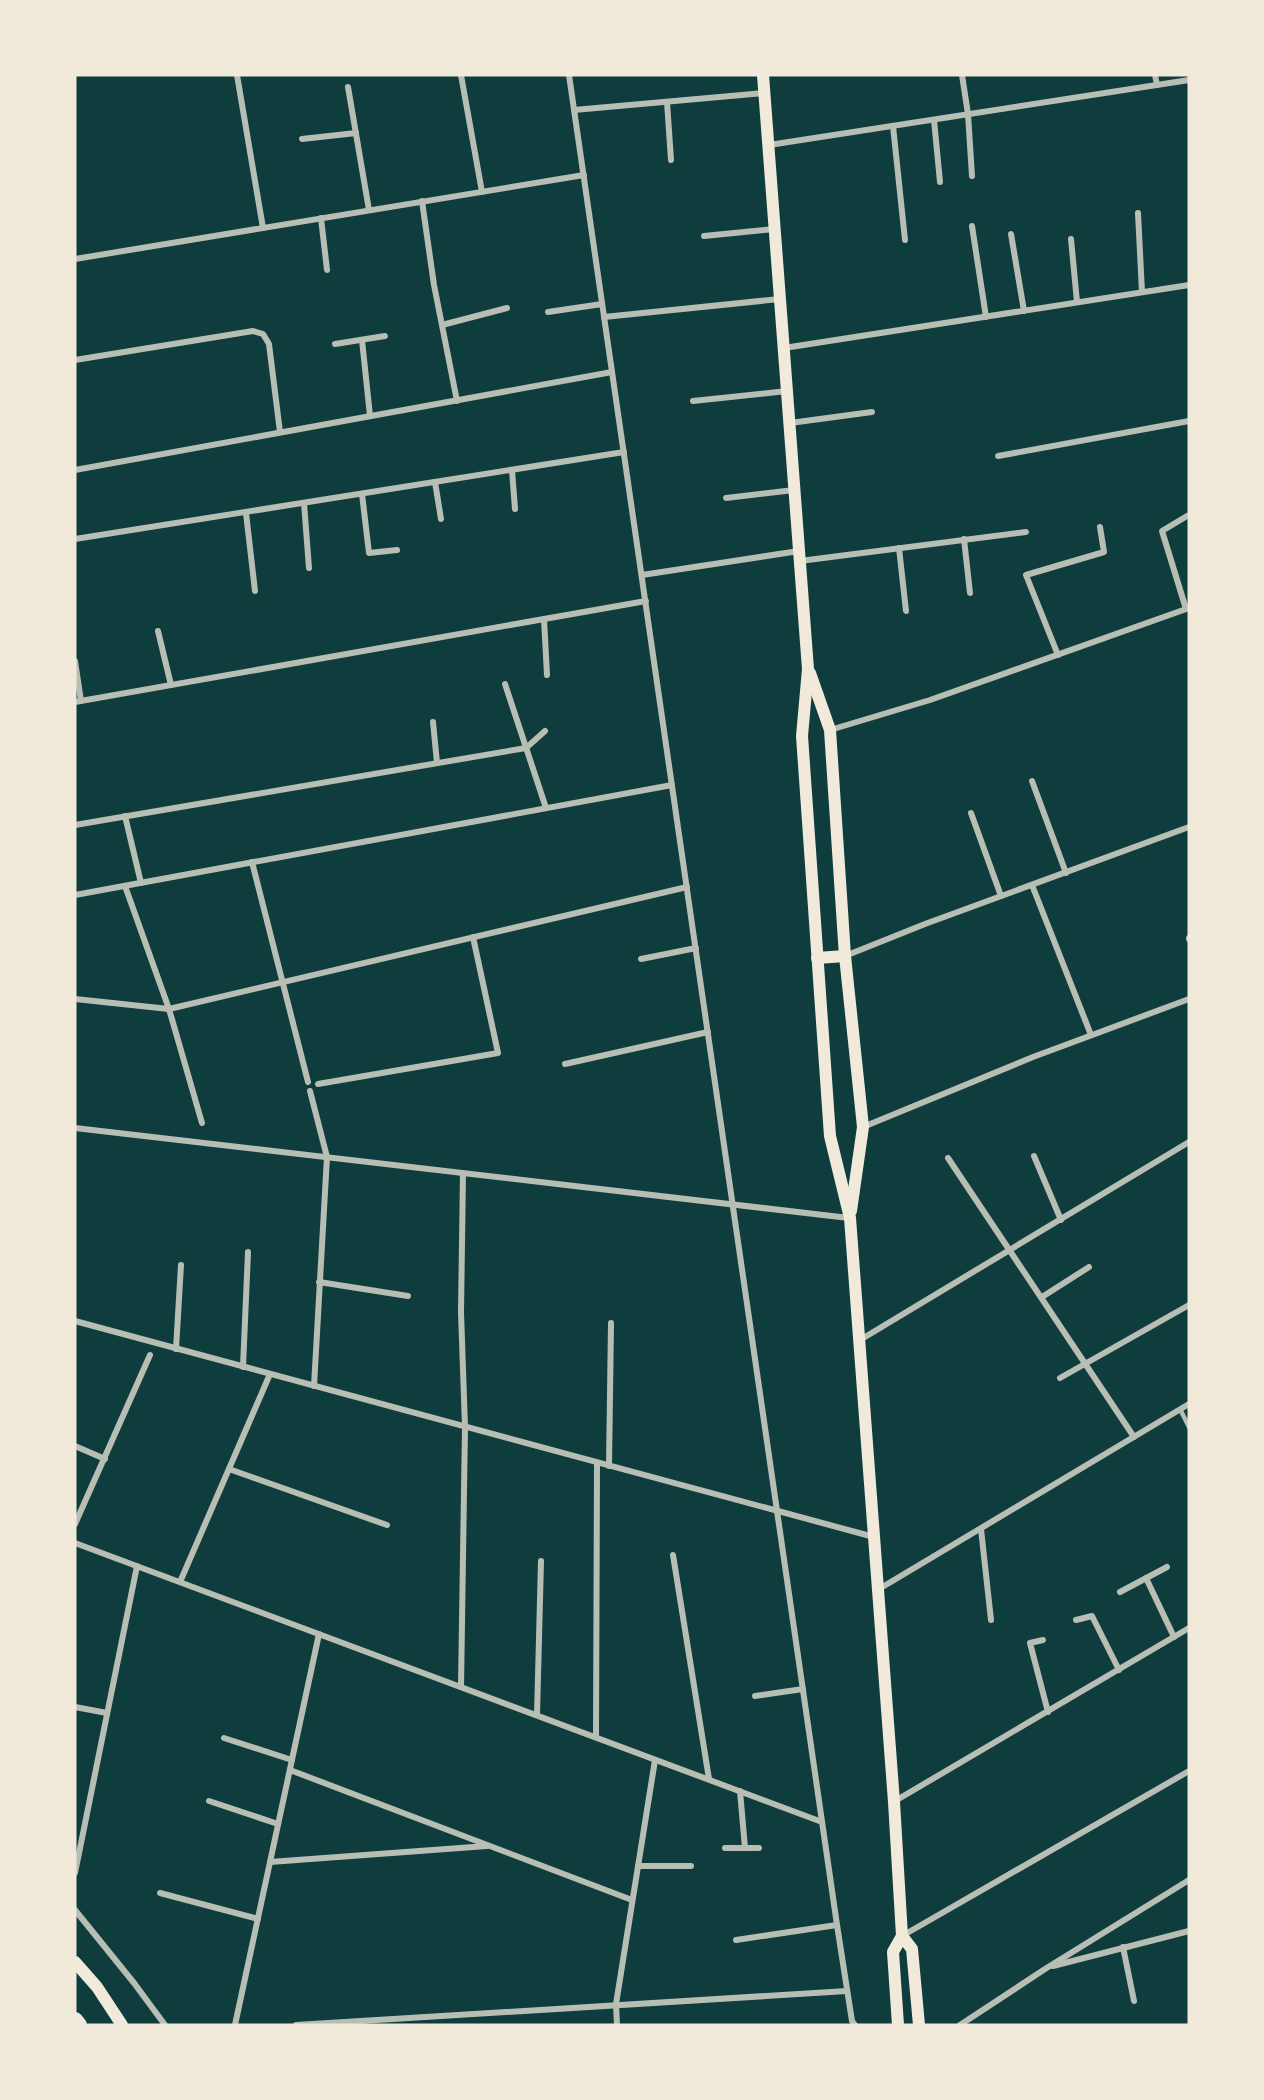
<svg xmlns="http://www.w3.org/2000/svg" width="1264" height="2100" viewBox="0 0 1264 2100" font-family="Karla,sans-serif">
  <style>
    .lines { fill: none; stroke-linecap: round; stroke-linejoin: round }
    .service { stroke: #b8beb3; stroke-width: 4.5 }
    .minor { stroke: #b8beb3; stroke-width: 6 }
    .secondary { stroke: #f1e9da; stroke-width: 12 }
    .trunk { stroke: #f1e9da; stroke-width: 16 }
  </style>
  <rect width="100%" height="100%" fill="#0f3d3e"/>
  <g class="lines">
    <polyline class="service" points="1180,1409 1189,1427"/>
    <g class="minor">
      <polyline points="237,75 263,228"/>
      <polyline points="461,75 482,192"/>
      <polyline points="569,75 837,1925 852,2021 855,2025"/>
      <polyline points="962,75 968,114 972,176"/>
      <polyline points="1155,75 1157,85"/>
      <polyline points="348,87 369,210"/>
      <polyline points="667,102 671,160"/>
      <polyline points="574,110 764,93"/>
      <polyline points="934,120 940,182"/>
      <polyline points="893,126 905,240"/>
      <polyline points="302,139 356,133"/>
      <polyline points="769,145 1189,80"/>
      <polyline points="422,201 434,285 457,401"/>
      <polyline points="1138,213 1142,292"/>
      <polyline points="321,218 327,270"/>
      <polyline points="972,226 986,317"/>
      <polyline points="1011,234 1024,311"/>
      <polyline points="704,236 774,229"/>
      <polyline points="1071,239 1077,302"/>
      <polyline points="75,259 584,175"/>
      <polyline points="548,312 602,304"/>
      <polyline points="604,317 780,299"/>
      <polyline points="442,325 507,308"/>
      <polyline points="362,340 370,416"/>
      <polyline points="335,344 385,336"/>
      <polyline points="784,348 1189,285"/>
      <polyline points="75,360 253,331 263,334 269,344 280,432"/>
      <polyline points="693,401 787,391"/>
      <polyline points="790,423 872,412"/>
      <polyline points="998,456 1189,421"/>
      <polyline points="75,470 612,372"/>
      <polyline points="512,470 515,509"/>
      <polyline points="435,482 441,519"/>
      <polyline points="362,494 369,553 397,550"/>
      <polyline points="726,498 794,490"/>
      <polyline points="304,503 309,568"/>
      <polyline points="246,513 255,591"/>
      <polyline points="75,539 624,452"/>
      <polyline points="964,539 970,593"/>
      <polyline points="899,548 906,611"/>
      <polyline points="800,561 1026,532"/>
      <polyline points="642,575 799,551"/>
      <polyline points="1186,609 1162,531 1187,516"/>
      <polyline points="544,619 547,675"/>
      <polyline points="158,631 171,685"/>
      <polyline points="1058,655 1026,575 1104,552 1100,527"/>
      <polyline points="75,661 81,701"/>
      <polyline points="505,684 546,808"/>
      <polyline points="75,702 646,601"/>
      <polyline points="433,722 437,763"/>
      <polyline points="830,730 930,700 1189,608"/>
      <polyline points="1032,781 1066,873"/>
      <polyline points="971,813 1001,896"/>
      <polyline points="125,816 141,883"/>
      <polyline points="75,825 526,748 545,731"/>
      <polyline points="252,862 308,1082"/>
      <polyline points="1032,885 1091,1035"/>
      <polyline points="125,886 169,1009 202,1123"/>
      <polyline points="75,895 672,785"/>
      <polyline points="1189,938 1189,939"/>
      <polyline points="845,956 925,924 1189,827"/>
      <polyline points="641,959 696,948"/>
      <polyline points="75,999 169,1009 687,887"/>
      <polyline points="565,1064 708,1032"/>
      <polyline points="318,1084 498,1053 473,937"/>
      <polyline points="310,1091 327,1157 314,1386"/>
      <polyline points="863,1127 1033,1057 1189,999"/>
      <polyline points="75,1128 849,1218"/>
      <polyline points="1034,1156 1061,1220"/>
      <polyline points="948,1158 1134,1437"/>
      <polyline points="319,1282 408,1296"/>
      <polyline points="1042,1297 1089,1267"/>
      <polyline points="75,1321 874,1537"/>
      <polyline points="860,1340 1189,1142"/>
      <polyline points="176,1349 181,1265"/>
      <polyline points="243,1367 248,1252"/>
      <polyline points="1060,1378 1189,1305"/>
      <polyline points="75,1446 105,1459"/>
      <polyline points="609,1466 611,1323"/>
      <polyline points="229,1469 387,1525"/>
      <polyline points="75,1524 150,1355"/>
      <polyline points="981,1529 991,1620"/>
      <polyline points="75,1543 822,1822"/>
      <polyline points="673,1555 709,1779"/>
      <polyline points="1146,1578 1174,1637"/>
      <polyline points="180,1582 270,1374"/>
      <polyline points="879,1589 1189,1404"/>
      <polyline points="1120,1592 1167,1567"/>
      <polyline points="1076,1620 1092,1616 1119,1670"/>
      <polyline points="1043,1640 1030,1643 1048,1712"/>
      <polyline points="461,1687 465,1427 461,1312 463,1173"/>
      <polyline points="755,1696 803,1689"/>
      <polyline points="75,1707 107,1713"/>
      <polyline points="537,1715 541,1561"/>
      <polyline points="596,1737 597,1463"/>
      <polyline points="224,1738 292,1760"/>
      <polyline points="290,1770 632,1900"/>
      <polyline points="740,1791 745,1848"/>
      <polyline points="209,1801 278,1824"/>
      <polyline points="895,1801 1189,1628"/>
      <polyline points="725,1848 759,1848"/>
      <polyline points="270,1862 487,1846"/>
      <polyline points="638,1866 691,1866"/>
      <polyline points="75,1873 137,1566"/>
      <polyline points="160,1893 258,1919"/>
      <polyline points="75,1910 134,1983 165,2025"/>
      <polyline points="902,1936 1189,1771"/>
      <polyline points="736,1940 837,1925"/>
      <polyline points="1123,1947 1134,2001"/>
      <polyline points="1053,1966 1189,1931"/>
      <polyline points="235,2025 319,1634"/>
      <polyline points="296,2025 847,1991"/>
      <polyline points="617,2025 616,2004 655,1760"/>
      <polyline points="960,2025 1045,1969 1189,1880"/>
    </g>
    <g class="secondary">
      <polyline points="763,75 808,669 802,736 830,1136 850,1218 894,1802 902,1936 893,1952 898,2025"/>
      <polyline points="810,673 830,730 845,956 863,1127 851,1211"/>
      <polyline points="817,958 845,956"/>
      <polyline points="902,1936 912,1949 919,2025"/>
      <polyline points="75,1962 97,1987 122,2025"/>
    </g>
    <polyline class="trunk" points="75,2020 79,2025"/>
  </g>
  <rect width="1264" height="2100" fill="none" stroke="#f1e9da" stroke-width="153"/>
</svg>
